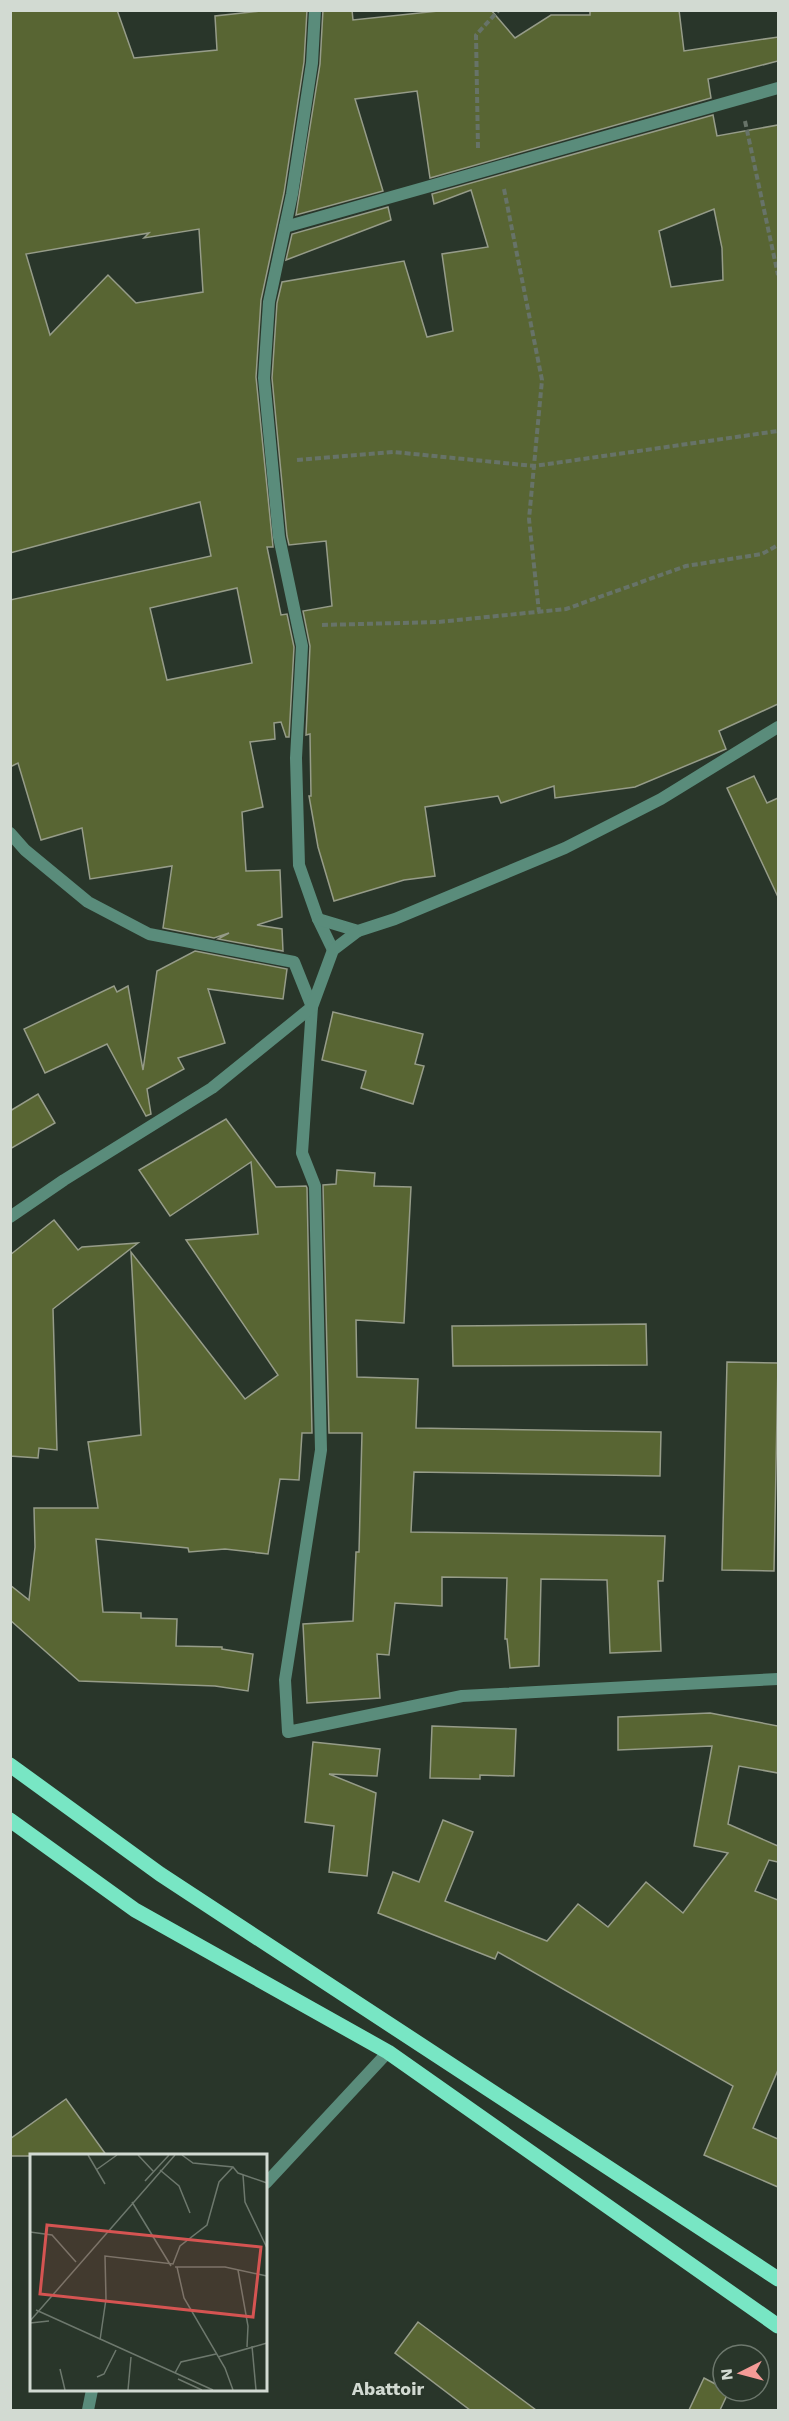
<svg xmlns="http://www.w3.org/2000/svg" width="789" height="2421" viewBox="0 0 789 2421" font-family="'Work Sans',sans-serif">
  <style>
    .building { fill: #586533; stroke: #969c89; stroke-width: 1.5; fill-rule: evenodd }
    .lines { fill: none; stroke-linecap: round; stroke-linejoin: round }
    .path { stroke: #677368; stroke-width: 4; stroke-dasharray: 6 3; stroke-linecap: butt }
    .minor { stroke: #5a8c7b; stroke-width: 12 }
    .primary { stroke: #78e6c4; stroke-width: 15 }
    .labels { text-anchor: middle; stroke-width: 5; stroke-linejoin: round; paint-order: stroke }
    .neighbourhood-label { font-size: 18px; font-weight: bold; fill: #d2dad2; stroke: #29362a }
    .inset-road { fill: none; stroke: #6d786d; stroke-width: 1.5 }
    .view { fill: #d55452; fill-opacity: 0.15; stroke: #d55452; stroke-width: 3 }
    .inset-edge { fill: none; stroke: #d2dad2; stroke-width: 3 }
  </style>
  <rect width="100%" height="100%" fill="#29362a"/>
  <g class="building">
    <path d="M10,10H117L134,58L217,50L215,16L270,10H307L304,62L284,193L261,300L256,377L273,547H267L281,615L287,614L294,647L289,737H286L281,722L274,723L275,739L250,742L263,807L242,812L246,871L280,870L282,917L257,925L282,929L283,951L218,939L229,933L214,938L163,928L172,866L90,879L82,828L41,840L18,763L10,767V600L211,556L200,502L10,553ZM199,229L203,292L136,303L108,275L50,335L26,254L149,233L144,238ZM237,588L252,663L167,680L150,608Z"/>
    <polygon points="323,10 352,10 353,20 448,10 491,10 515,38 551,15 590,15 590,10 679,10 684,51 778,37 778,61 708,79 711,98 430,178 417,91 355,99 383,191 296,215 320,64"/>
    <path d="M713,115L717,136L778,125V704L719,731L726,749L635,787L555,798L554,786L501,803L498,796L425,807L435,876L404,880L334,901L318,847L309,796H311L310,734L306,735L310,646L303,611L332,606L326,541L289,545L287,536L272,378L277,303L282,282L404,261L427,337L453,331L442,254L488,247L471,190L434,204L432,194ZM714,209L722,248L723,280L671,287L659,231Z"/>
    <polygon points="388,207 391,220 286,260 292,234"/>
    <polygon points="754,776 767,803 778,798 778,897 727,788"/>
    <polygon points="195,951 287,969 283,999 208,989 225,1043 178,1058 184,1069 147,1089 151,1114 146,1116 107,1044 45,1073 24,1029 114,986 117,992 128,986 143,1070 157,971"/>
    <polygon points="333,1012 423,1034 415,1064 424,1066 413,1104 361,1088 366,1071 322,1060"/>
    <polygon points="38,1094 55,1123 10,1149 10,1111"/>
    <polygon points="226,1119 276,1187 306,1186 307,1188 312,1433 302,1433 299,1480 280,1479 268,1554 225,1549 189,1552 188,1548 96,1539 103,1612 141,1613 141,1618 177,1619 176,1646 222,1647 222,1649 253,1654 248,1691 215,1686 79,1681 10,1620 10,1585 29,1600 35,1547 34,1508 98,1508 88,1442 141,1435 131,1252 245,1399 278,1375 186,1240 258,1234 251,1162 170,1216 139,1170"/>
    <polygon points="337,1170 375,1173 374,1186 411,1187 404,1323 356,1320 357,1377 418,1379 416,1428 661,1432 660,1476 414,1472 411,1532 665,1536 663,1581 658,1581 661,1651 610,1653 607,1580 541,1579 539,1666 510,1668 507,1639 505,1639 507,1578 442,1577 442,1606 395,1603 389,1655 377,1654 380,1698 307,1703 303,1624 353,1621 356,1552 359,1552 362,1433 329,1433 323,1185 336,1184"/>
    <polygon points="54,1220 78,1250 82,1247 138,1243 53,1309 57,1450 39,1448 38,1458 10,1456 10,1255"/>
    <polygon points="646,1324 647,1365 453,1366 452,1326"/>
    <polygon points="727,1362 778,1363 774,1571 722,1570"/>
    <polygon points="710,1713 778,1726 778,1773 739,1766 728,1824 778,1846 778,1862 769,1860 755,1891 778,1900 778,2070 753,2128 778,2139 778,2187 704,2155 733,2086 498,1952 495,1959 378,1913 393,1872 419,1882 443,1820 473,1832 445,1901 547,1941 578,1904 608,1927 646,1882 683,1913 728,1853 694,1846 712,1746 618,1750 618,1717"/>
    <polygon points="432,1726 516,1729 514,1776 480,1775 480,1779 430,1778"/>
    <polygon points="313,1742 380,1749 377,1776 329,1774 376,1793 367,1876 329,1872 334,1826 305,1822"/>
    <polygon points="66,2099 107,2156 10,2156 10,2139"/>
    <polygon points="418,2322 536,2410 470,2410 395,2353"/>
    <polygon points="704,2378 723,2388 723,2391 729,2391 720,2410 689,2410"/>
  </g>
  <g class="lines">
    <g class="path">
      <polyline points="745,121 778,275"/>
      <polyline points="478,148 476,35 499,10"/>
      <polyline points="504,189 542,380 529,519 539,612"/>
      <polyline points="297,460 394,452 534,466 778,431"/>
      <polyline points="322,625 438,622 566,609 686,566 762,554 778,545"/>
    </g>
    <g class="minor">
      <polyline points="315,10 312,63 292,194 269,302 264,378 279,537 302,646 296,758 299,865 318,919 333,950"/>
      <polyline points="285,227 778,88"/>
      <polyline points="10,833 25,850 88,902 149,934 294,962 312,1007 302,1153 315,1186 321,1450 285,1680 288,1732 462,1696 778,1679"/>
      <polyline points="318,919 358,931 395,919 565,848 661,799 778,727"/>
      <polyline points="10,1217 64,1180 212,1088 312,1007 333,950 358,931"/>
      <polyline points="266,2183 388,2052"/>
      <polyline points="88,2410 92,2390"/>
    </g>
    <g class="primary">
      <polyline points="10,1765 160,1874 778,2279"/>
      <polyline points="10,1820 135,1910 388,2052 778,2326"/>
    </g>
  </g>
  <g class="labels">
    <g class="neighbourhood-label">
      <text x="388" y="2395">Abattoir</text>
    </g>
  </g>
  <g transform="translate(30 2154)">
    <rect width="237" height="237" fill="#29362a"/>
    <path class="inset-road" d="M58,1L75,30M108,1L123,17M152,1L163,9L203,13L208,19L237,29M66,16L87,1M130,16L149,32L160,59M213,21L215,48L237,94M115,27L139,1M102,48L141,112M0,78L22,81L46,108M145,113H195L237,122M147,113L154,144L195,214L203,236M208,116L218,172L217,193M6,156L183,236M0,167L145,1M0,169L19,167M70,186L76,145L75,102L143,110L150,92L177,71L189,28L203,13M222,192L226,236M188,203L237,189M30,215L35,236M145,219L151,208L186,200M67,223L74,220L86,196M148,225L172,236M98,236L101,203"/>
    <path class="view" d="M17,71L231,93L223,163L10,140Z"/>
    <rect width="237" height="237" class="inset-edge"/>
  </g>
  <rect width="789" height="2421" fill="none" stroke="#d2dad2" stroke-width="24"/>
  <g transform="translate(741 2373) rotate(264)"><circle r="28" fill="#29362a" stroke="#6d786d" stroke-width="1.5"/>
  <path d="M0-4.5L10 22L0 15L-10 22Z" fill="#f59b97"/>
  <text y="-9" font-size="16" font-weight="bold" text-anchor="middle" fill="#d2dad2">N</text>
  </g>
</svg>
